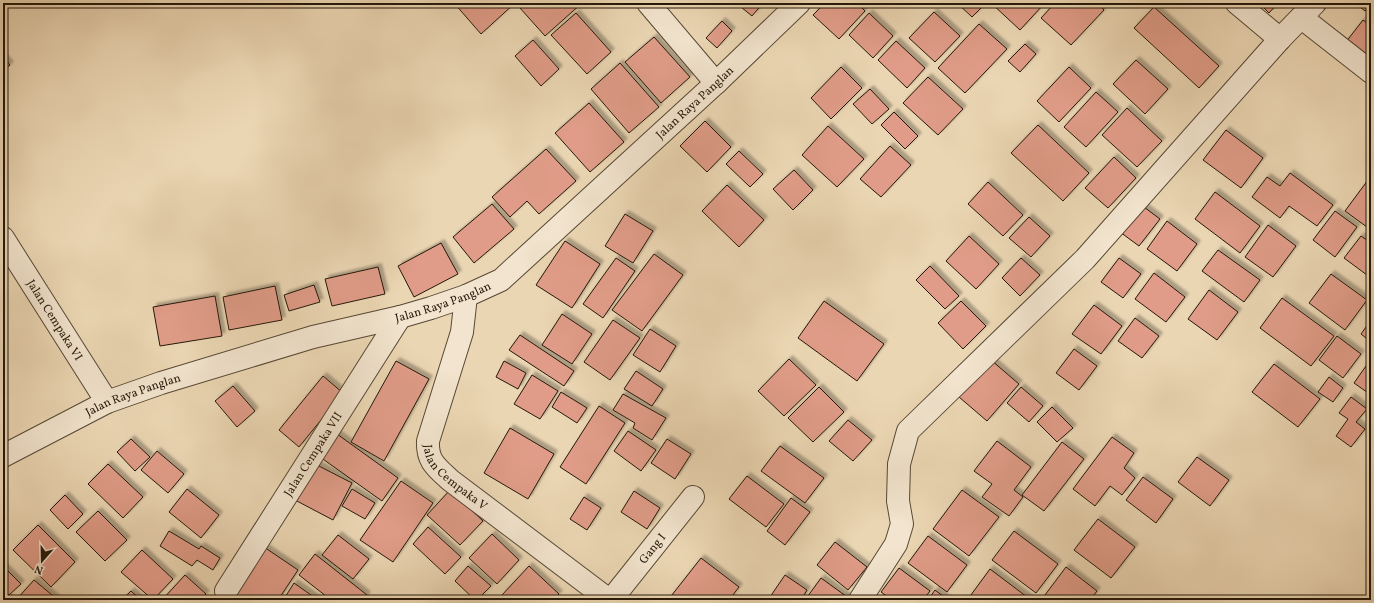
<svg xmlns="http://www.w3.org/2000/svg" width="1374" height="603" viewBox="0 0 1374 603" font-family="Vollkorn,serif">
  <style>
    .building { fill: #e09c88; stroke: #241809; filter: url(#shadow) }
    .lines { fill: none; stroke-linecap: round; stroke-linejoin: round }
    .minor-casing { stroke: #564834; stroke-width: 24 }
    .minor { stroke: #f2e4ce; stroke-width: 22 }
    .labels { text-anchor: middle; stroke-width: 3.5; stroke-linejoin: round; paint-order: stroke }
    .street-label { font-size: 12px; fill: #241809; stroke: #f2e4ce }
  </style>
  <defs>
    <filter id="shadow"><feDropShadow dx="3.5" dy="-3.5" stdDeviation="1" flood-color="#0004"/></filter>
  </defs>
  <rect width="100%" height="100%" fill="#ebd6b3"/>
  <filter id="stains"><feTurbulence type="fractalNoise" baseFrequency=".005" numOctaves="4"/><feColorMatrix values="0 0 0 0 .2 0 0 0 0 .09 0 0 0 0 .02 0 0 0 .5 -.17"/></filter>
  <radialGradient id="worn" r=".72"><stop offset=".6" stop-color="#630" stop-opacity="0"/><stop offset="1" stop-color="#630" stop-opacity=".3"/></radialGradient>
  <g class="building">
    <polygon points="454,3 515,3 481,34"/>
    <polygon points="526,3 582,3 545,36 520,8"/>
    <polygon points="736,3 763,3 752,16"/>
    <polygon points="825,3 857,3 865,11 839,39 813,15"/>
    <polygon points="957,3 986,3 972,17"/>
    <polygon points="991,3 1041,3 1043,5 1020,30"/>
    <polygon points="1055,3 1097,3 1104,10 1071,45 1041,18"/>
    <polygon points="1259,3 1278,3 1269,13"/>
    <polygon points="1355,3 1371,3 1371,4 1365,11"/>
    <polygon points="1154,7 1219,66 1199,88 1134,28"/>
    <polygon points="934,12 960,36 935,62 909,38"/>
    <polygon points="576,13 611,52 587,74 551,35"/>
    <polygon points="869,13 893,36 873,58 849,35"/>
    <polygon points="1363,20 1371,26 1371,68 1342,47"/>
    <polygon points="722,21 732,31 717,48 706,38"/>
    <polygon points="979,24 1007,49 965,93 938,68"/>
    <polygon points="654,37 690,77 661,103 625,62"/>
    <polygon points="533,40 559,69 541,86 515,56"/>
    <polygon points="896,41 925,68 907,88 878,60"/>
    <polygon points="1025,44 1036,54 1020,72 1008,61"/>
    <polygon points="3,57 10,65 3,71"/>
    <polygon points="1136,60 1168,89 1145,114 1113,84"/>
    <polygon points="620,63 659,107 629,133 591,89"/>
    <polygon points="841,67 862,88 831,119 811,98"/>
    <polygon points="1069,67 1091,88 1059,122 1037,101"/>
    <polygon points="928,77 963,109 938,135 903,103"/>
    <polygon points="870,89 889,109 872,124 853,104"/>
    <polygon points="1096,92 1118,112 1086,147 1064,127"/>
    <polygon points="589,103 624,142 590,172 555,133"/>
    <polygon points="1127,108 1162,141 1137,167 1102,135"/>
    <polygon points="894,112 918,136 905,149 881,125"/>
    <polygon points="705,121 731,147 707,172 680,146"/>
    <polygon points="1038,125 1089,173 1063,201 1011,153"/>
    <polygon points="828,126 864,159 837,187 802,155"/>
    <polygon points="1226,130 1263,158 1241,188 1203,160"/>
    <polygon points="890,146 911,165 881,197 860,179"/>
    <polygon points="546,149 576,181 539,214 527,201 510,217 492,197"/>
    <polygon points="739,151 763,174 750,187 726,164"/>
    <polygon points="1114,157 1136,178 1108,208 1085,188"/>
    <polygon points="794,170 813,190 793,210 773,189"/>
    <polygon points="1290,173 1333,205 1317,226 1289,206 1280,218 1252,197 1267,177 1280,186"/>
    <polygon points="1368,180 1371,182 1371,230 1345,211"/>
    <polygon points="988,182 1023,215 1003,236 968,204"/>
    <polygon points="727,185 764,220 739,247 702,211"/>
    <polygon points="1215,192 1260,226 1240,253 1195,219"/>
    <polygon points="1136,201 1160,219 1139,246 1116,229"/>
    <polygon points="492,204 514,229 474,263 453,237"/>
    <polygon points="1335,211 1357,227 1335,257 1313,240"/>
    <polygon points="625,214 653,231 633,263 605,246"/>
    <polygon points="1029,217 1050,236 1031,257 1009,238"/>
    <polygon points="1167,221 1197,244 1177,271 1147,249"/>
    <polygon points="1268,225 1296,246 1273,277 1245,257"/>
    <polygon points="969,236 999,264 976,289 946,261"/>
    <polygon points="1361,236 1371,243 1371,278 1344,258"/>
    <polygon points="565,241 600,264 572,308 536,285"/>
    <polygon points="441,243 458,274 414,297 398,266"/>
    <polygon points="1218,250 1260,280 1244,302 1202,271"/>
    <polygon points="654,254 683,275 642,331 612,310"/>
    <polygon points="616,258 635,271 603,318 583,304"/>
    <polygon points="1021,258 1040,275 1020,296 1002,278"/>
    <polygon points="1119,258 1141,274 1123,298 1101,282"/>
    <polygon points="930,266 959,296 945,309 916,280"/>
    <polygon points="378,267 385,294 332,306 325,279"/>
    <polygon points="1154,273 1185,297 1166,322 1135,299"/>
    <polygon points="1331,274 1367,300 1345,330 1309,303"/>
    <polygon points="314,285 320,302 289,311 284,295"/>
    <polygon points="275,286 282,320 229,330 223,297"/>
    <polygon points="1209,290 1238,312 1217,340 1188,319"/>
    <polygon points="215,296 222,336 160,346 153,307"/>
    <polygon points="1282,298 1334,336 1311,366 1260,328"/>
    <polygon points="824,301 884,344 857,381 798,338"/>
    <polygon points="961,301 986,326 963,349 938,323"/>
    <polygon points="1094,305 1122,326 1101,354 1072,334"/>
    <polygon points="562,314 592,334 572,364 542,345"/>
    <polygon points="1135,318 1159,336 1142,358 1118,341"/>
    <polygon points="613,320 640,338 610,380 584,362"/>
    <polygon points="1371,320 1371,342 1361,334"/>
    <polygon points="650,329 676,346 660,372 633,355"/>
    <polygon points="520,335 574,371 564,386 509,350"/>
    <polygon points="1337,336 1361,354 1343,378 1319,360"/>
    <polygon points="1074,349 1097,366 1079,390 1056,373"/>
    <polygon points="789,359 816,385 784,416 758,391"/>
    <polygon points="1371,359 1371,395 1354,383"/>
    <polygon points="991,360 1019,384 987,421 959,397"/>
    <polygon points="396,361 429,379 384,461 351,442"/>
    <polygon points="504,361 526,373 518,389 496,377"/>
    <polygon points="1274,364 1320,399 1298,427 1252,392"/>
    <polygon points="636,371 663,389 652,406 624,389"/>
    <polygon points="532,375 558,391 540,419 514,404"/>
    <polygon points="323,376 343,393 299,447 279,430"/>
    <polygon points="1329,377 1343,388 1333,402 1318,392"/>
    <polygon points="233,386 255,411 237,427 215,401"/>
    <polygon points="819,387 844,412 813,442 788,418"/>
    <polygon points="1021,387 1043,406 1029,422 1007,403"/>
    <polygon points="561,392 587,408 577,423 552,407"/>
    <polygon points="623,394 666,418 652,440 633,428 635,423 613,410"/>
    <polygon points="1351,397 1367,409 1356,422 1365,429 1351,447 1336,436 1348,419 1339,413"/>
    <polygon points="599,406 625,423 586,484 560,467"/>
    <polygon points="1052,407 1073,428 1057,442 1037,422"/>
    <polygon points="848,420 872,440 853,461 829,441"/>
    <polygon points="510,428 554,454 528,499 484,473"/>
    <polygon points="628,431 656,450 641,471 614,451"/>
    <polygon points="337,434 398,478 382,501 320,457"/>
    <polygon points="1112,437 1134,453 1124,468 1135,478 1122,495 1110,486 1095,506 1073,489"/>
    <polygon points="131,439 150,457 135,471 117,452"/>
    <polygon points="667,439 691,454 675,479 651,463"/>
    <polygon points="997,441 1031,467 1014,490 1023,497 1009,516 982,497 992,484 974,471"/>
    <polygon points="1062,442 1084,459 1044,511 1022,495"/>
    <polygon points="780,446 824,478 805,503 761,471"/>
    <polygon points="157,451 184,474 168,493 141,470"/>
    <polygon points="1197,457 1229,480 1210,506 1178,482"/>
    <polygon points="108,464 143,497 123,518 88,484"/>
    <polygon points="315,464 352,483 333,520 295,500"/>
    <polygon points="747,476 784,504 766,527 729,499"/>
    <polygon points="1143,477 1173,499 1156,523 1126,500"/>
    <polygon points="401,481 433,503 393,562 360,540"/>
    <polygon points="187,489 219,515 201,538 169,512"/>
    <polygon points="352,489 375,503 365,519 342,506"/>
    <polygon points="450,490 483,521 460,545 427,515"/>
    <polygon points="962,490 999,517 969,556 933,529"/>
    <polygon points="634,491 660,508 647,529 621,512"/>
    <polygon points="65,495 83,514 68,529 50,510"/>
    <polygon points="584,497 601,508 587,530 570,519"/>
    <polygon points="791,498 810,512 785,545 767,531"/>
    <polygon points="98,511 127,540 105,561 76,532"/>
    <polygon points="1098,519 1135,547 1111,578 1074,550"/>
    <polygon points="38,525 75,562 51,587 13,550"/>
    <polygon points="428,527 461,557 445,574 413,544"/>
    <polygon points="169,531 199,549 201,546 220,558 213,570 197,560 192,566 160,546"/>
    <polygon points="1014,531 1058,564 1036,593 992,560"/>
    <polygon points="492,534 519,560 497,584 469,558"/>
    <polygon points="338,535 369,559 353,579 322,555"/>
    <polygon points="928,536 967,565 947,592 908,563"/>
    <polygon points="835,542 867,567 848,590 817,565"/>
    <polygon points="261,545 298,570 278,600 235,600 227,594"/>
    <polygon points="142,550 173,579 153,600 121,572"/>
    <polygon points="315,554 367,595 364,600 331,600 299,575"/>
    <polygon points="701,558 739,587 729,600 668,600"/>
    <polygon points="468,566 491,586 477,600 475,600 455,581"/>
    <polygon points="529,566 559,594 553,600 507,600 502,595"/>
    <polygon points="4,567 21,584 9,595 3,589"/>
    <polygon points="1066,567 1097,591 1090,600 1042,599"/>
    <polygon points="899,568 930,591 923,600 892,600 881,592"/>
    <polygon points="990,569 1031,600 969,600 968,599"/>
    <polygon points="185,575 206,594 201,600 162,600"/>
    <polygon points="785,575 807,590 801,600 775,600 770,597"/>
    <polygon points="821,578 850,599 849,600 805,600"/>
    <polygon points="34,580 58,600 16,600"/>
    <polygon points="294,583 318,600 286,600 284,599"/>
    <polygon points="935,590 948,600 928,600"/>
    <polygon points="131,591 141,600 122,600"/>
    <polygon points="3,593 11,600 3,600"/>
  </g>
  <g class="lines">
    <defs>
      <g id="minor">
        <polyline points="648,3 716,83"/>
        <polyline points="1237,3 1280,39"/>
        <polyline points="1302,18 1371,72"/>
        <path id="s1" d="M3,238L107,402"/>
        <path id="s2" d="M466,296L462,332L428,441C427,461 436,467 450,480L609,600"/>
        <path id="s3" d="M3,456L107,402L161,383L313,337L400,317L431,308L466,296L501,280L716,83L799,3"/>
        <path id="s4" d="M226,591L400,317"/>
        <path id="s5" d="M611,600L693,497"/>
        <polyline points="860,600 896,544 902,524 898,501 899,464 908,431 1085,259 1280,39 1315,3"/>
      </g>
    </defs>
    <use href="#minor" class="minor-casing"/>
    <use href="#minor" class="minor"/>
  </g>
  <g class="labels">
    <g class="street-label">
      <text dy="4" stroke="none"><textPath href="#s3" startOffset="793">Jalan Raya Panglan</textPath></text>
      <text dy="4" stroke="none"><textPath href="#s3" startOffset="468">Jalan Raya Panglan</textPath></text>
      <text dy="4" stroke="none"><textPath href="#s1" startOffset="97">Jalan Cempaka VI</textPath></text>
      <text dy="4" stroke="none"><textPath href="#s3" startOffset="144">Jalan Raya Panglan</textPath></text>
      <text dy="4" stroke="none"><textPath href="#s4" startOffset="162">Jalan Cempaka VII</textPath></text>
      <text dy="4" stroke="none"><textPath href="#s2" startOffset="198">Jalan Cempaka V</textPath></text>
      <text dy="4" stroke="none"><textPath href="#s5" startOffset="66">Gang I</textPath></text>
    </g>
  </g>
  <rect width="1374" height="603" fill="none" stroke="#ebd6b3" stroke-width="16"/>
  <rect x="4" y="4" width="1366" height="595" fill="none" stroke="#241809" stroke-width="2"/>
  <rect x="8" y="8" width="1358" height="587" fill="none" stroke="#241809"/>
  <g transform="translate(42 561) rotate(200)" stroke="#f2e4ce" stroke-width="3" paint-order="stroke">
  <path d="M0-3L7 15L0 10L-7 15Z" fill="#241809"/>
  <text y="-6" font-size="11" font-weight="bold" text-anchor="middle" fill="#241809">N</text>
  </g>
  <rect width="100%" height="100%" filter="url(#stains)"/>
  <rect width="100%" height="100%" fill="url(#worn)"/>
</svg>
